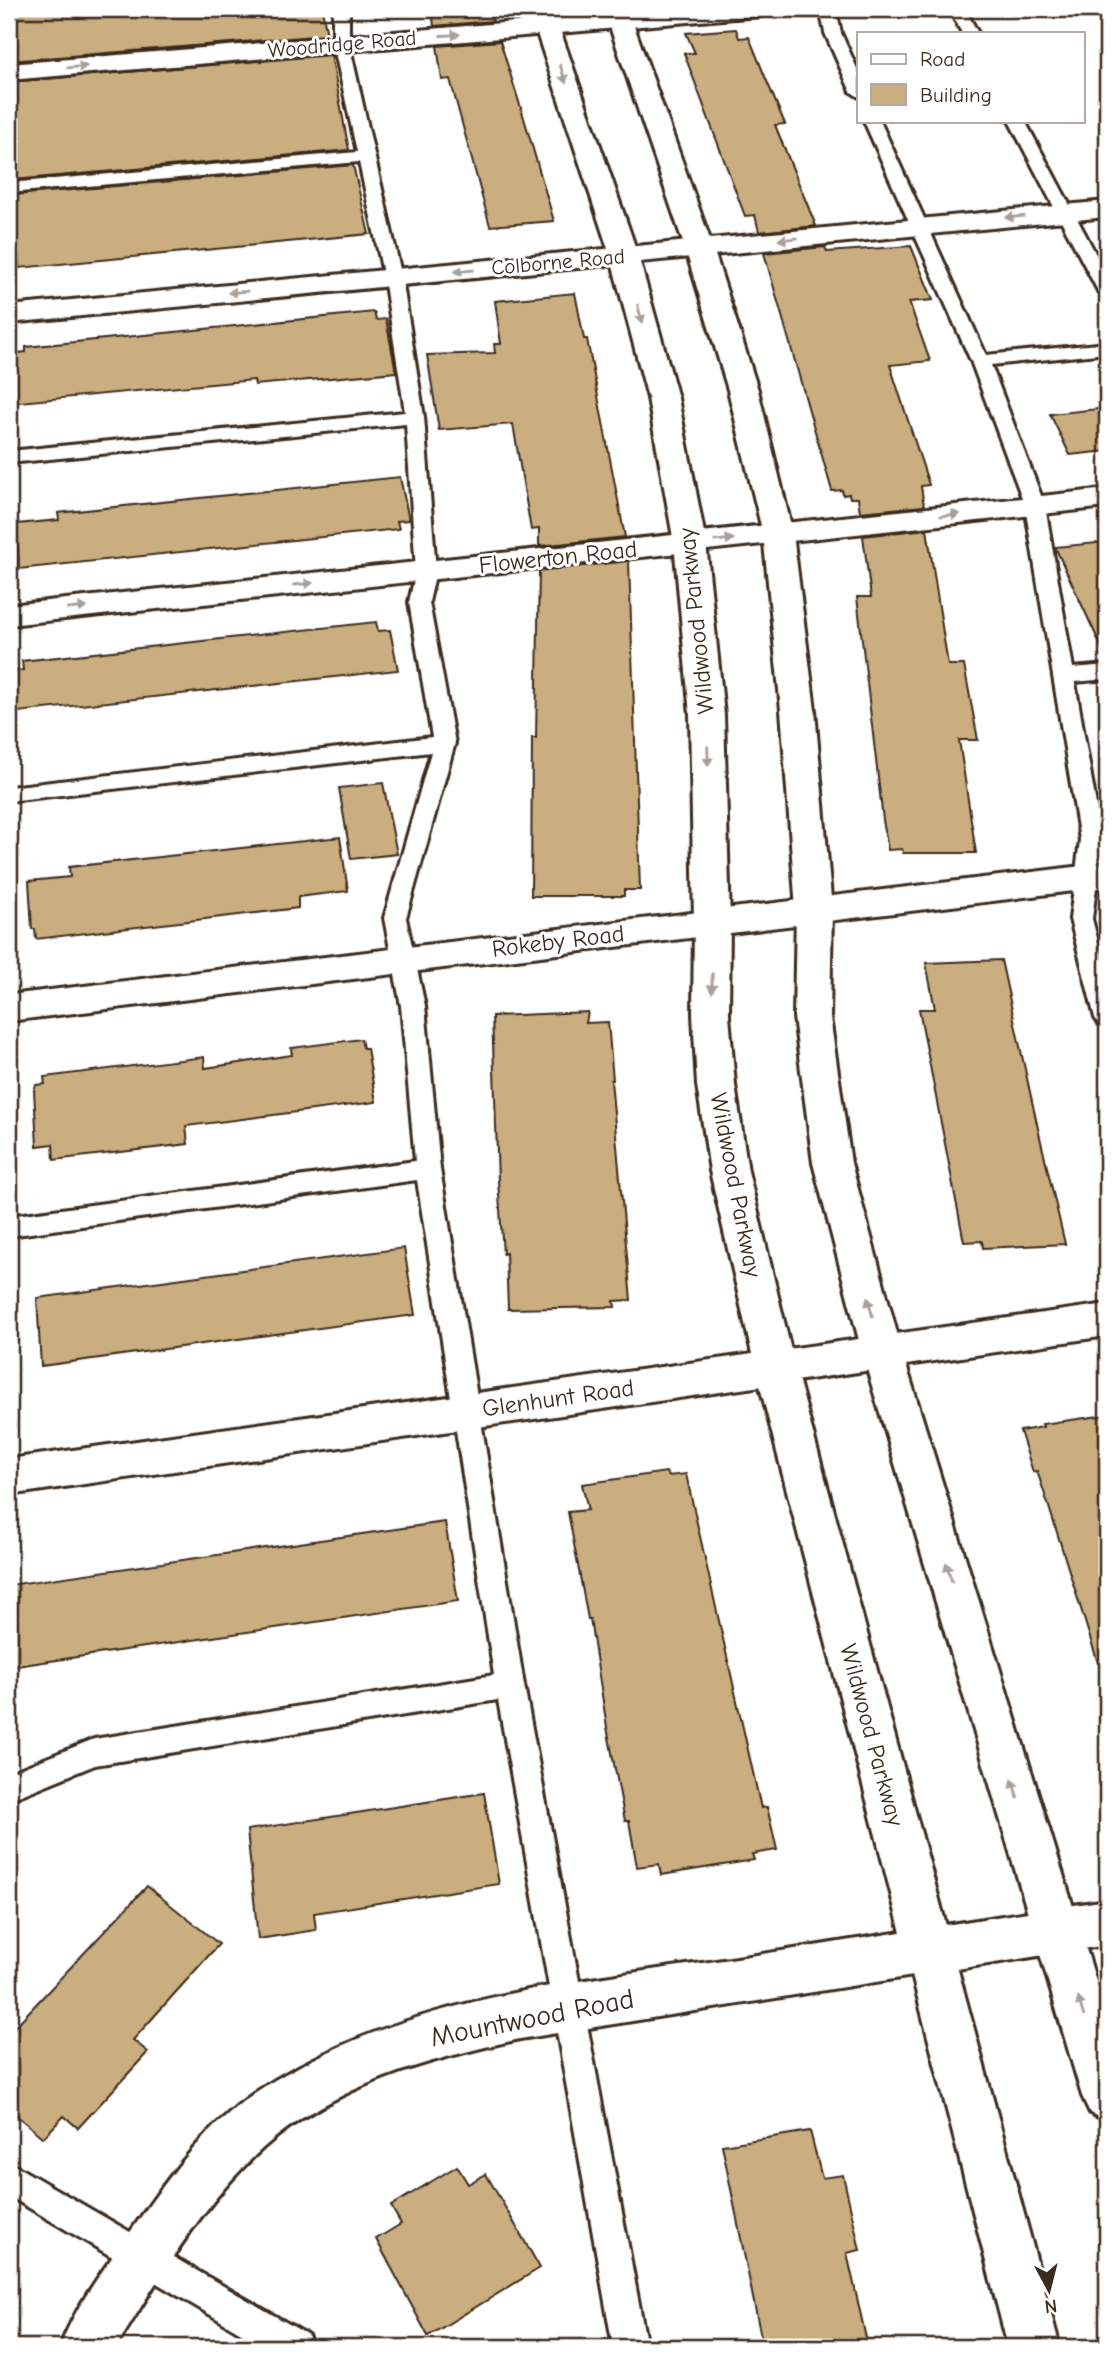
<svg xmlns="http://www.w3.org/2000/svg" width="1116" height="2356" viewBox="0 0 1116 2356" font-family="'Comic Neue',sans-serif">
  <style>
    .building { fill: #caae7f; stroke: #3b2a1e; stroke-width: 2 }
    .lines { fill: none; stroke-linecap: round; stroke-linejoin: round }
    .lane-casing { stroke: #3b2a1e; stroke-width: 6 }
    .street-casing { stroke: #3b2a1e; stroke-width: 6 }
    .secondary-casing { stroke: #3b2a1e; stroke-width: 6 }
    .lane { fill: #fff; fill-rule: evenodd }
    .street { fill: #fff; fill-rule: evenodd }
    .secondary { fill: #fff; fill-rule: evenodd }
    .oneway { fill: #a79f9a }
    .labels { text-anchor: middle; stroke-width: 6; stroke-linejoin: round; paint-order: stroke }
    .far-street-label { font-size: 21px; fill: #3b2a1e; stroke: #fff }
    .street-label { font-size: 24px; fill: #3b2a1e; stroke: #fff }
    .near-street-label { font-size: 28px; fill: #3b2a1e; stroke: #fff }
  </style>
  <rect width="100%" height="100%" fill="#fff"/>
  <filter id="ink" filterUnits="userSpaceOnUse"><feTurbulence type="fractalNoise" baseFrequency=".0143" numOctaves="2"/><feDisplacementMap in="SourceGraphic" scale="14" xChannelSelector="R" yChannelSelector="G"/><feConvolveMatrix kernelMatrix="1 2 1 2 8 2 1 2 1" color-interpolation-filters="sRGB"/></filter>
  <g filter="url(#ink)">
    <g class="building">
      <polygon points="9,9 322,9 327,35 9,61"/>
      <polygon points="432,9 489,9 493,21 434,26"/>
      <polygon points="736,29 739,38 749,37 766,79 785,124 775,125 816,226 759,232 755,215 745,216 684,53 695,53 686,33"/>
      <polygon points="500,41 524,118 554,221 490,226 450,79 442,80 437,46"/>
      <polygon points="331,55 349,150 13,180 9,148 9,82"/>
      <polygon points="353,165 369,234 19,268 14,195"/>
      <polygon points="911,246 933,300 909,302 930,361 890,365 929,485 921,486 924,506 860,512 858,498 850,498 849,494 843,495 842,490 832,491 764,253 825,247 827,252"/>
      <polygon points="575,293 584,339 587,339 625,537 539,546 539,529 531,530 513,424 439,430 427,355 495,353 494,344 501,344 495,301"/>
      <polygon points="374,312 376,320 386,319 396,372 255,385 254,380 9,403 9,354 26,352 26,347"/>
      <polygon points="1107,408 1107,451 1070,455 1050,414"/>
      <polygon points="400,477 409,520 397,521 399,529 19,569 17,524 59,520 58,513"/>
      <polygon points="927,529 948,665 964,665 978,740 959,740 976,853 903,853 902,849 888,850 883,820 857,597 871,597 863,536"/>
      <polygon points="1107,542 1107,659 1055,547"/>
      <polygon points="629,561 640,890 624,890 624,896 531,896 532,738 536,738 539,571"/>
      <polygon points="376,622 378,631 390,630 398,670 9,713 9,671 23,670 22,661"/>
      <polygon points="383,783 397,854 351,859 339,788"/>
      <polygon points="340,837 348,891 298,897 298,908 36,939 35,929 32,929 29,881 70,877 69,867"/>
      <polygon points="1001,960 1039,1133 1065,1244 983,1248 982,1241 964,1242 919,1009 935,1009 926,963"/>
      <polygon points="588,1012 586,1023 608,1022 613,1080 611,1080 631,1300 614,1301 615,1307 508,1309 506,1253 503,1254 498,1180 492,1016"/>
      <polygon points="361,1039 363,1048 367,1048 376,1102 186,1126 188,1144 54,1160 53,1144 37,1146 34,1090 36,1085 45,1084 44,1077 204,1057 205,1068 292,1055 291,1048"/>
      <polygon points="404,1248 415,1315 41,1366 37,1298"/>
      <polygon points="1107,1415 1107,1661 1098,1663 1049,1507 1037,1471 1033,1472 1020,1431 1043,1427 1042,1424"/>
      <polygon points="666,1472 668,1476 686,1474 761,1808 767,1807 777,1850 752,1854 754,1860 661,1875 659,1864 637,1867 629,1821 625,1821 607,1727 590,1619 588,1619 568,1512 588,1510 582,1484"/>
      <polygon points="445,1522 458,1601 9,1667 9,1585"/>
      <polygon points="484,1793 499,1884 314,1913 316,1930 258,1939 247,1830"/>
      <polygon points="147,1886 219,1944 133,2040 148,2052 78,2128 64,2116 43,2138 9,2109 9,2033"/>
      <polygon points="810,2131 822,2178 843,2175 860,2250 847,2253 868,2347 763,2347 722,2145"/>
      <polygon points="457,2166 468,2184 486,2174 540,2268 428,2336 376,2239 401,2224 391,2206"/>
    </g>
    <g class="lines">
      <defs>
        <g id="lane">
          <polygon points="333,9 349,9 349,43 402,278 424,417 436,571 429,602 455,743 406,918 425,1006 440,1169 524,1685 647,2347 613,2347 498,1700 95,1765 9,1800 9,1773 94,1739 494,1675 417,1180 9,1236 9,1216 415,1161 401,1006 384,918 431,752 9,801 9,787 432,737 409,602 416,571 406,424 9,463 9,451 405,412 384,278 359,162 9,193 9,183 357,152 333,43"/>
          <polygon points="820,9 836,9 841,33 859,73 859,97 851,92 825,33"/>
          <polygon points="949,9 965,9 978,33 962,33"/>
          <polygon points="864,121 880,121 986,355 1107,343 1107,353 991,365 1045,506 1073,668 1107,665 1107,679 1075,682 1102,840 1092,919 1107,975 1107,1027 1099,1024 1095,1018 1070,919 1080,840 1025,506 971,361"/>
          <polygon points="1009,121 1025,121 1107,275 1107,296 1098,291"/>
          <polygon points="9,2162 308,2335 313,2347 265,2347 9,2196"/>
        </g>
        <g id="street">
          <polygon points="673,9 771,9 768,14 759,16 9,80 9,64"/>
          <polygon points="1107,201 1107,217 9,323 9,306"/>
          <polygon points="1107,489 1107,507 9,625 9,605"/>
          <polygon points="1107,863 1107,887 9,1021 9,995"/>
          <polygon points="1107,1304 1107,1336 9,1495 9,1459"/>
          <path d="M1107,1900V1945L520,2039C430,2059 335,2084 264,2147C203,2202 159,2278 116,2347H60C76,2304 109,2262 136,2224C163,2185 193,2144 229,2113C252,2092 282,2075 310,2061C442,1993 593,1979 737,1958C860,1939 984,1918 1107,1900Z"/>
        </g>
        <g id="secondary">
          <polygon points="532,9 556,9 559,27 638,255 678,398 706,543 724,715 730,922 729,1015 735,1085 748,1171 795,1367 1060,2347 1008,2347 755,1367 710,1171 697,1085 693,1015 694,922 690,715 674,543 648,398 610,255 535,27"/>
          <polygon points="604,9 628,9 713,248 758,390 793,534 815,710 832,910 830,1017 851,1163 902,1352 1107,2017 1107,2121 1090,2113 1082,2096 862,1352 813,1163 794,1017 796,910 781,710 763,534 728,390 685,248"/>
        </g>
      </defs>
      <use href="#lane" class="lane-casing"/>
      <use href="#street" class="street-casing"/>
      <use href="#secondary" class="secondary-casing"/>
      <use href="#lane" class="lane"/>
      <use href="#street" class="street"/>
      <use href="#secondary" class="secondary"/>
    </g>
    <defs><path id="oneway-solid" d="M-6-.8H1V-3.2L6.5 0L1 3.2V.8H-6Z" transform="scale(1.75)"/></defs>
    <g class="oneway">
      <use href="#oneway-solid" transform="translate(450 35) rotate(-4)"/>
      <use href="#oneway-solid" transform="translate(77 67) rotate(-5)"/>
      <use href="#oneway-solid" transform="translate(563 74) rotate(72)"/>
      <use href="#oneway-solid" transform="translate(1015 217) rotate(175)"/>
      <use href="#oneway-solid" transform="translate(788 239) rotate(174)"/>
      <use href="#oneway-solid" transform="translate(464 271) rotate(175)"/>
      <use href="#oneway-solid" transform="translate(238 292) rotate(175)"/>
      <use href="#oneway-solid" transform="translate(640 314) rotate(75)"/>
      <use href="#oneway-solid" transform="translate(950 515) rotate(-6)"/>
      <use href="#oneway-solid" transform="translate(724 540) rotate(-6)"/>
      <use href="#oneway-solid" transform="translate(303 584) rotate(-6)"/>
      <use href="#oneway-solid" transform="translate(77 608) rotate(-6)"/>
      <use href="#oneway-solid" transform="translate(708 756) rotate(88)"/>
      <use href="#oneway-solid" transform="translate(712 983) rotate(91)"/>
      <use href="#oneway-solid" transform="translate(870 1307) rotate(-105)"/>
      <use href="#oneway-solid" transform="translate(949 1572) rotate(-107)"/>
      <use href="#oneway-solid" transform="translate(1015 1789) rotate(-107)"/>
      <use href="#oneway-solid" transform="translate(1081 2007) rotate(-107)"/>
    </g>
  </g>
  <g class="labels">
    <g class="far-street-label">
      <text transform="translate(342 44) rotate(-5)" y="7">Woodridge Road</text>
      <text transform="translate(558 262) rotate(-5)" y="7">Colborne Road</text>
    </g>
    <g class="street-label">
      <text transform="translate(558 557) rotate(-6)" y="8">Flowerton Road</text>
      <text transform="translate(696 621) rotate(-96)" y="8">Wildwood Parkway</text>
      <text transform="translate(558 941) rotate(-7)" y="8">Rokeby Road</text>
      <text transform="translate(736 1185) rotate(79)" y="8">Wildwood Parkway</text>
      <text transform="translate(558 1398) rotate(-8)" y="8">Glenhunt Road</text>
      <text transform="translate(872 1735) rotate(75)" y="8">Wildwood Parkway</text>
    </g>
    <g class="near-street-label">
      <text transform="translate(532 2017) rotate(-11)" y="10">Mountwood Road</text>
    </g>
  </g>
  <rect width="1116" height="2356" fill="none" stroke="#fff" stroke-width="35"/>
  <rect x="18" y="18" width="1081" height="2321" fill="none" stroke="#3b2a1e" stroke-width="2.5" filter="url(#ink)"/>
  <rect x="857" y="32" width="228" height="91" fill="#ffffff" stroke="#b1aaa5" stroke-width="2"/>
  <rect x="871" y="54" width="35" height="10" fill="#ffffff" stroke="#b1aaa5" stroke-width="2"/>
  <text x="920" y="66" font-size="21" fill="#3b2a1e">Road</text>
  <rect x="871" y="84" width="35" height="21" fill="#caae7f" stroke="#b1aaa5" stroke-width="2"/>
  <text x="920" y="102" font-size="21" fill="#3b2a1e">Building</text>
  <g transform="translate(1049 2290) rotate(173)" stroke="#ffffff" stroke-width="5" paint-order="stroke">
  <path d="M0-5L12 26L0 18L-12 26Z" fill="#3b2a1e"/>
  <text y="-10" font-size="19" font-weight="bold" text-anchor="middle" fill="#3b2a1e">N</text>
  </g>
</svg>
